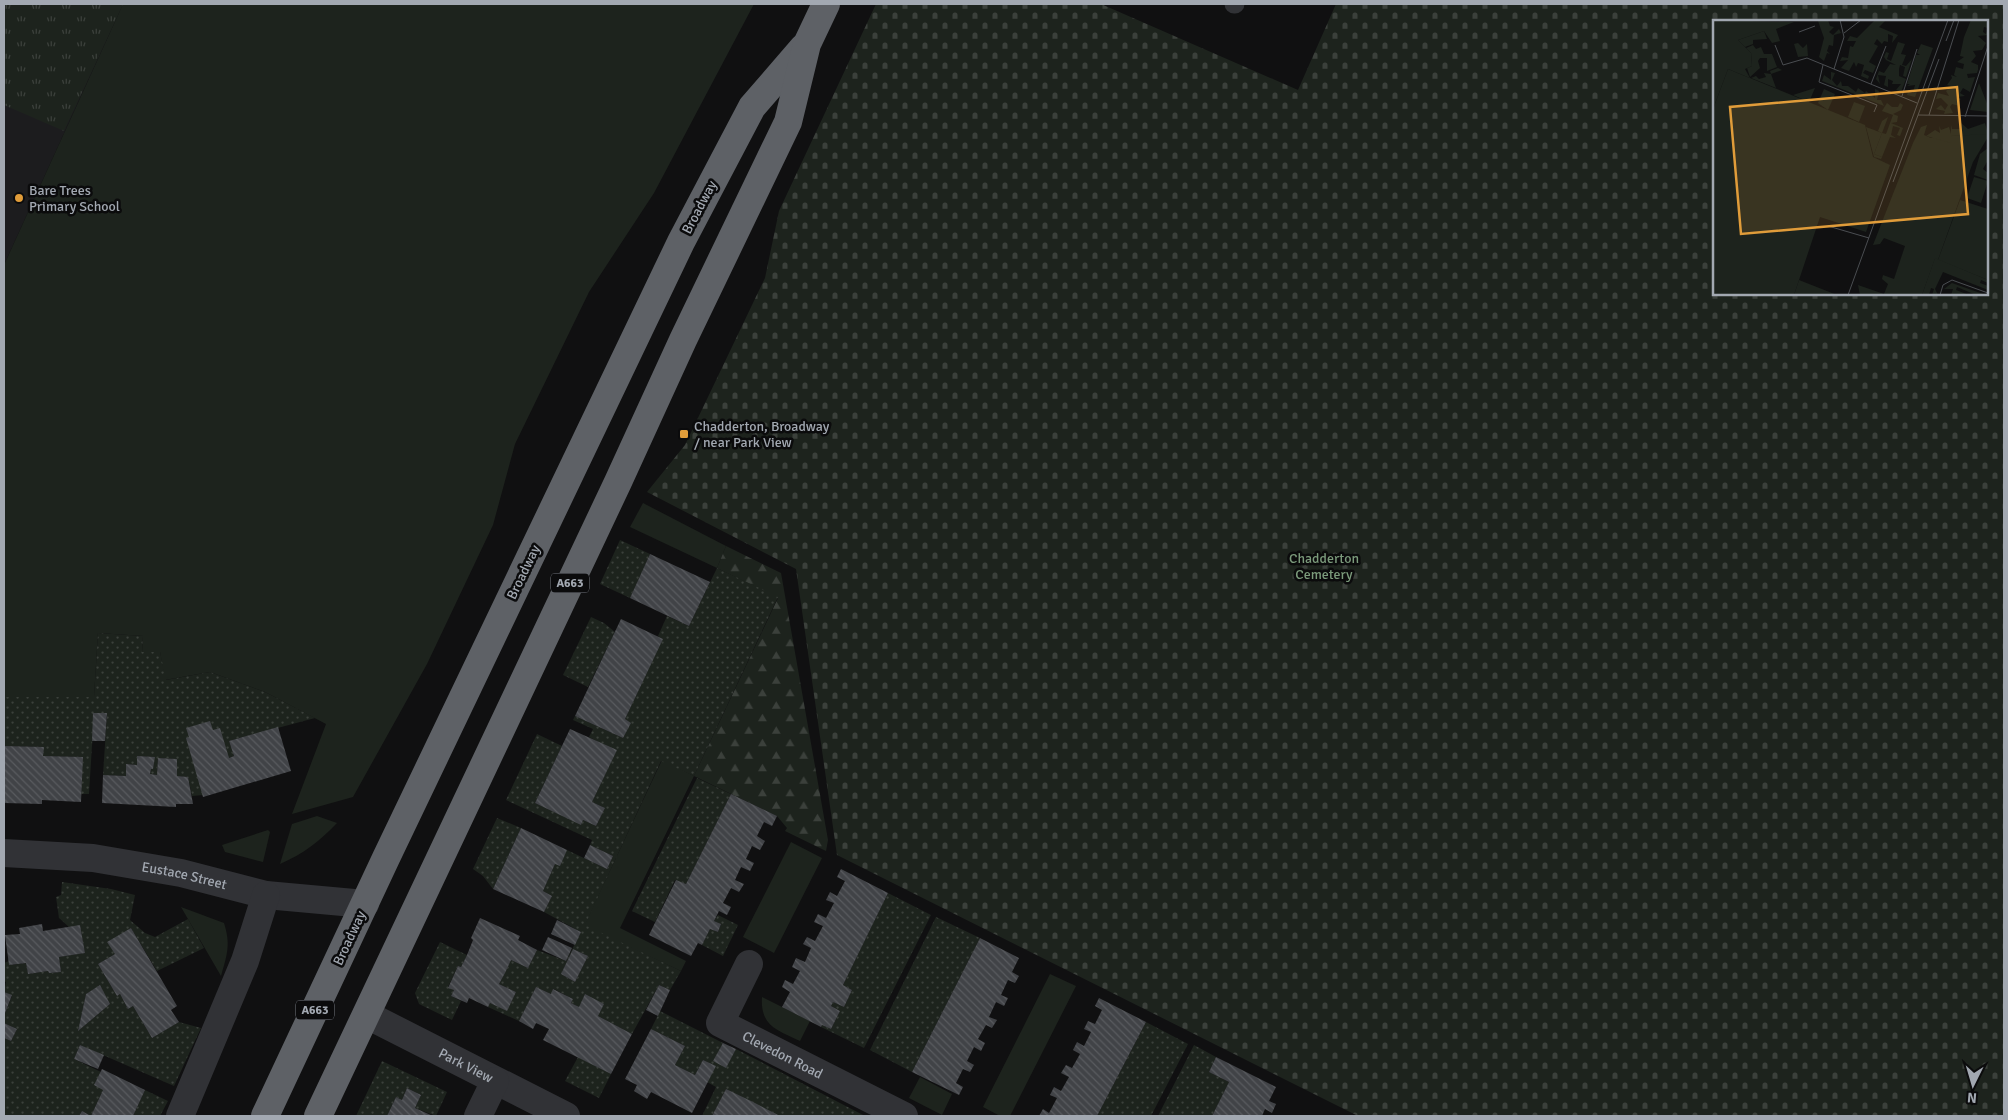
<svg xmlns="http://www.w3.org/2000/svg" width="2008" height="1120" viewBox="0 0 2008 1120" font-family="Signika,sans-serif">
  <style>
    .built { fill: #1c1c1e }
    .grass { fill: #1d231d }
    .forest { fill: url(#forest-firs) }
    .cemetery { fill: url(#cemetery-stones); fill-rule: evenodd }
    .park { fill: url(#park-tufts) }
    .garden { fill: url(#garden-dots); fill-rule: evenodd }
    .building { fill: url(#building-back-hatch) }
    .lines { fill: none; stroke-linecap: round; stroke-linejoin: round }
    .lane { stroke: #313236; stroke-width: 19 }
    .street { stroke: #313236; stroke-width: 28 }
    .highway { stroke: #5e6166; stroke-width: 28 }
    .poi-dot { fill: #e09c3a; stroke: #0b0b0c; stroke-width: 2 }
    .labels { text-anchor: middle; stroke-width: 5; stroke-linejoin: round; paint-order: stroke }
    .shield { fill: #0b0b0c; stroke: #757980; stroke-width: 1 }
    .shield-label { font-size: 12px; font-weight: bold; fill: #a2a8b1 }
    .poi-label { font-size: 14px; fill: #a2a8b1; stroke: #0b0b0c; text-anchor: start }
    .street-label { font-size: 14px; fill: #a2a8b1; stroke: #0b0b0c }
    .park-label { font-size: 14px; fill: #7b9a7b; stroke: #0b0b0c }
    .inset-road { fill: none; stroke: #4a4d51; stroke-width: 1 }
    .view { fill: #e09c3a; fill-opacity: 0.15; stroke: #e09c3a; stroke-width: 2.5 }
    .inset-edge { fill: none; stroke: #a2a8b1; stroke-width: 2.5 }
  </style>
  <defs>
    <pattern id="forest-firs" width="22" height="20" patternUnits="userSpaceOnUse" patternTransform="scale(1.25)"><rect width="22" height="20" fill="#1d231d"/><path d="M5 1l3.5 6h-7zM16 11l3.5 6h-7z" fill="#3b403b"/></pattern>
    <pattern id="cemetery-stones" width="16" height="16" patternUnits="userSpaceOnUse" patternTransform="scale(1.25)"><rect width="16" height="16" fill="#1d231d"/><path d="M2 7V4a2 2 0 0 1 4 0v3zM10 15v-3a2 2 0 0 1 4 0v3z" fill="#3b403b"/></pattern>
    <pattern id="park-tufts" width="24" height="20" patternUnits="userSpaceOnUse" patternTransform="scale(1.25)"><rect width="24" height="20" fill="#1d231d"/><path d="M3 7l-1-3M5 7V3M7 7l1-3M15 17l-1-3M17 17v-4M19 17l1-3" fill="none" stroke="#3b403b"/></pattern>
    <pattern id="garden-dots" width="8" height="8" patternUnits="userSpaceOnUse" patternTransform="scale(1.25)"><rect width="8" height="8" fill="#1d231d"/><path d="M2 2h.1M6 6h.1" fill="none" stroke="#3b403b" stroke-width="1.8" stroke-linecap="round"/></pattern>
    <pattern id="building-back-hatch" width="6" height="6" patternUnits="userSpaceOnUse" patternTransform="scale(1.25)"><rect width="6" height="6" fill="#414347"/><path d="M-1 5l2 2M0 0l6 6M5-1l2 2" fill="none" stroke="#595b5f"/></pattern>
  </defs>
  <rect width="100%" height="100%" fill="#101011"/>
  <polygon class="built" points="4,4 123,4 4,265"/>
  <g class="grass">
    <polygon points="123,4 754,4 654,193 589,292 515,444 493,525 427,664 353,797 292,814 326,724 265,692 210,672 165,680 160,652 142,652 143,636 98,633 94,697 4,697 4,265"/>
    <polygon points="643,503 726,546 717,568 630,527"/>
    <polygon points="662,760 694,776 620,928 686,961 681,971 584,926"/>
    <path d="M317,816L337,823C320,841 303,854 280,864L292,824Z"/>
    <polygon points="268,830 270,832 263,862 225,852 222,845"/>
    <polygon points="791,842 822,858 774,953 743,937"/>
    <path d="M181,907L224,923C231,945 227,955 221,976Z"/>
    <polygon points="1050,974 1076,986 1010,1116 1000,1116 983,1107"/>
    <path d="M762,997L810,1021L800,1041C777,1030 760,1026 762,997Z"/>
    <polygon points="920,1077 952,1094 942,1115 909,1098"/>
  </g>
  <polygon class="forest" points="726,546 781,573 828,840 826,851 785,831 787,828 777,816 694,776 778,598 717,568"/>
  <path class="cemetery" d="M876,4H1101L1298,90L1336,4H2004V1116H1358L837,855L796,569L647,492L685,445L765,278L779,211ZM1714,21H1987V294H1714Z"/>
  <polygon class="park" points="4,4 123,4 64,131 4,105"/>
  <g class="garden">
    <polygon points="620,540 650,554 630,598 600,584"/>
    <path d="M717,568L778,597L694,776L661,761L585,925L681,971L670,990L659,985L632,1034L598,1016L585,995L579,1007L571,1003L573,999L554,989L551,994L536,987L519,1021L488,1007L490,1003L507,1010L516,992L499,984L511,960L528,968L537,950L566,961L581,932L544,912L552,896L543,891L555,864L567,850L607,869L613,856L590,845L592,840L506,800L537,734L562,746L535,803L581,824L583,820L596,826L605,808L592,802L616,751L589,737L593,729L573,720L575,716L623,738L630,723L625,719L662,639L658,636L667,616L689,626ZM573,949L588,956L575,982L561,974Z"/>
    <polygon points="591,617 604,623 615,632 588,687 563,675"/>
    <polygon points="98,633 143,636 142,652 160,652 166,680 210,672 265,692 315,718 229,741 234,756 229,758 189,737 203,795 192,796 188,777 177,776 177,759 158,758 157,775 150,774 151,769 153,769 154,757 137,756 137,765 126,764 126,776 103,775 107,714 94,713 89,794 81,794 82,757 43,756 43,747 4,746 4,697 94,697"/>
    <polygon points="697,778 731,794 686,884 675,880 655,922 632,911"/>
    <polygon points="497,818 521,828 493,889 483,876 473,869"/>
    <path d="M62,882L111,889L135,895L130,920L145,933L155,937L188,919L204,948L157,971L131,928L115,954L98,964L117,996L120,994L128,1009L133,1006L152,1038L179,1022L201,1028L174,1086L80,1045L74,1059L101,1072L103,1090L91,1116L82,1111L79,1116H4V1038L11,1041L17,1029L4,1023V1016L12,996L4,992L6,982L4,981V963L9,961L10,965L26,963L28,974L48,971L49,973L61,972L59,957L85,953L80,926L69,927L59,918L56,897L61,895ZM100,986L110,1004L78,1031L86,994Z"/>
    <polygon points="888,893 931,915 864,1048 821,1027 822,1025 831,1029 840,1011 831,1006 833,1002 844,1007 852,990 843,985"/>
    <polygon points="718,915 738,925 723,956 702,945 710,929 718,932 721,924 714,921"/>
    <polygon points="936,917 980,938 912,1072 870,1050"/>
    <polygon points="440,942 467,955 461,967 458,966 448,987 454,990 451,996 461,1001 452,1020 419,1004 415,993"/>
    <polygon points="660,1011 723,1043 714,1061 726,1067 736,1049 865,1116 778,1116 726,1089 712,1116 702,1116 716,1087 707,1082 715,1066 703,1060 695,1075 675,1065 685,1046 651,1029"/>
    <polygon points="1146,1022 1188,1044 1151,1116 1097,1116"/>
    <polygon points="1194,1045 1216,1057 1209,1072 1229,1082 1212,1116 1158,1116"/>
    <polygon points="578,1057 611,1074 599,1098 565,1081"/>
    <polygon points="382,1061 447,1092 436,1116 415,1108 421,1095 407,1088 402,1100 396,1097 387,1116 356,1116"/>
    <polygon points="145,1090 168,1101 160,1116 133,1116"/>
  </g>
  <g class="building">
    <polygon points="650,554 710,582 689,626 630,598"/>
    <polygon points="621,619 663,639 625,719 631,723 623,738 575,716"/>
    <polygon points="93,713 107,713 105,741 92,741"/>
    <polygon points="210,721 213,730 220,728 229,758 234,756 229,741 278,727 291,771 203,797 186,738 189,737 186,728"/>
    <polygon points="570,729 617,750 592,802 605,808 596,826 583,820 581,825 535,803"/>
    <polygon points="4,746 44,747 43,756 83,757 81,802 42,800 42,804 4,803"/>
    <polygon points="137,756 155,757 153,769 151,769 150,774 157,775 158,758 177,759 177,776 188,777 193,804 176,804 176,807 102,803 103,775 126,776 126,764 137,765"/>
    <polygon points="731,794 777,816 772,826 764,822 757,836 765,841 760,850 752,846 746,859 754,863 750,871 741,867 735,880 744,884 739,892 731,888 723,903 731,907 727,915 719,911 714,921 721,924 718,932 710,929 702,945 698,943 691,956 649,935 676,880 686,884"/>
    <polygon points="521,828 567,850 560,866 555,864 543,891 552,896 544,912 493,889"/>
    <polygon points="590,845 613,856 607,869 584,858"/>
    <polygon points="841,869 888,893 843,985 852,990 844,1007 833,1002 831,1006 840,1011 831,1029 822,1025 821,1027 782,1007 790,992 782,987 785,980 793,984 800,971 792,967 796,958 805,962 811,948 803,944 807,937 815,941 823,926 814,922 818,914 826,918 834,903 826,900 830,892 837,896 845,881 837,877"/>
    <polygon points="480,918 520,936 518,940 537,950 528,968 511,960 505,973 499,984 516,992 507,1011 490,1003 488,1007 469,998 467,1003 451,996 454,990 448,988 458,966 461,967 467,955 473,940 471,938"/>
    <polygon points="557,920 581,932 575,945 551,934"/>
    <polygon points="42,924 43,931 80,925 85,953 59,957 61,972 49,973 48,971 28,974 26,963 9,965 5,935 20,934 19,928"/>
    <polygon points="131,928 177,1006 171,1010 179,1022 152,1038 133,1006 128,1009 120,994 117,996 98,964 115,954 107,942"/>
    <polygon points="548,937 572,948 566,961 542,950"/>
    <polygon points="980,938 1019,958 1012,972 1019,976 1015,983 1008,980 1001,995 1008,998 1004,1006 996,1002 989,1017 997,1020 992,1028 986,1025 978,1039 985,1043 981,1051 974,1047 967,1061 974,1065 970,1072 963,1069 956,1083 963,1087 959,1095 912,1072"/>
    <polygon points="573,949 588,956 575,982 561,974"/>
    <polygon points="100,985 110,1004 78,1031 86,994"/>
    <polygon points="659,985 670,990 658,1016 646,1010"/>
    <polygon points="536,987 551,994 553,989 573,999 571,1003 579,1007 585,994 604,1004 598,1016 632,1034 611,1074 543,1040 549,1029 536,1023 533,1029 519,1021"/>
    <polygon points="4,992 12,995 4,1016"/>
    <polygon points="1099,998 1146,1022 1134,1045 1097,1116 1039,1116 1043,1109 1049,1113 1057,1098 1050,1095 1054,1087 1061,1091 1069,1077 1061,1073 1066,1065 1072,1068 1080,1054 1073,1050 1077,1042 1084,1046 1091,1032 1084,1029 1088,1021 1095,1024 1102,1010 1095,1006"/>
    <polygon points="4,1023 17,1029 11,1041 4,1038"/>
    <polygon points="651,1029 685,1046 675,1065 695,1075 703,1060 716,1066 692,1113 651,1092 647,1099 634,1091 637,1085 625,1079"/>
    <polygon points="723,1043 736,1049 726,1068 713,1061"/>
    <polygon points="80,1045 104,1055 98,1069 74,1059"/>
    <polygon points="1216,1057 1276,1087 1269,1101 1276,1104 1272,1113 1265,1109 1262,1116 1212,1116 1229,1082 1209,1072"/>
    <polygon points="102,1069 145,1090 133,1116 79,1116 82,1111 91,1116 103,1090 94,1085"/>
    <polygon points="407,1088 421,1095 415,1108 433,1116 387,1116 396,1097 402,1100"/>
    <polygon points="726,1089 753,1102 780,1116 712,1116"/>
  </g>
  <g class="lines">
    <polyline class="lane" points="1234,4 1235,4"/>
    <g class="street">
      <path id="s1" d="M4,853L93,858L181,873L266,895L365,904"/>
      <path id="s2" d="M749,964L720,1023L904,1116"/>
      <path id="s3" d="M367,1015L566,1116"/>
      <polyline points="180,1116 245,961 266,895"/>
      <polyline points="478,1116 495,1081"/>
    </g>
    <g class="highway">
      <polyline points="265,1116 386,858 681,242 752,107 803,48"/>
      <polyline points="318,1116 618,482 683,340 788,122 807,44 826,4"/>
    </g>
  </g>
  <g class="poi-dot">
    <circle cx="19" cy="198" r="5"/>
    <rect x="679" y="429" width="10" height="10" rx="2.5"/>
  </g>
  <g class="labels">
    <g class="shield">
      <rect x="551" y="573.5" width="38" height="19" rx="4"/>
      <rect x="296" y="1000.5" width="38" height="19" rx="4"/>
    </g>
    <g class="shield-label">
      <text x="570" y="587">A663</text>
      <text x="315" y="1014">A663</text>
    </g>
    <g class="poi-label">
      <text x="29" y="195">Bare Trees<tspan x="29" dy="16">Primary School</tspan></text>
      <text x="694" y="431">Chadderton, Broadway<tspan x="694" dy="16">/ near Park View</tspan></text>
    </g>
    <g class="street-label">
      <text transform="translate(699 207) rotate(-62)" y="5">Broadway</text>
      <text transform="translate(523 572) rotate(-64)" y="5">Broadway</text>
      <text dy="5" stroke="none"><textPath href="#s1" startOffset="182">Eustace Street</textPath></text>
      <text transform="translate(349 938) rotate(-65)" y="5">Broadway</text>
      <text dy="5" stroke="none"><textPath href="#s2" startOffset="136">Clevedon Road</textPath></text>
      <text dy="5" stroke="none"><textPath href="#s3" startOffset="111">Park View</textPath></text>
    </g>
    <g class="park-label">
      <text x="1324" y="563">Chadderton<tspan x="1324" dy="16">Cemetery</tspan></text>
    </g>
  </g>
  <g transform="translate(1713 20)">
    <rect width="275" height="275" fill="#101011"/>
    <path d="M51,11L54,19L40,20V24L32,27L25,20ZM85,23L90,28L94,24L95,36L85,37L81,24ZM40,25L43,29L48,27L51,34H59L64,47L54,51V38H47L45,41L47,48L37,57L34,48L39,46L38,33L33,28ZM65,48L69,50L58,54L63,68L38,58L43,56L46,59L53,57L51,53L58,54L57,51ZM266,63L275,86V92L257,90ZM102,68L96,82L80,75ZM214,105L211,115L218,118L270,113L275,114V117L260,142L225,240L222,239L209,275H147L145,265L171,274L175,264L169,259L170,255L181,259L192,226L171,218L167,224L160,225L200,123L208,107ZM261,157L275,161L268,183L254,178ZM86,260L124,275H81Z" fill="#1d231d"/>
    <path d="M153,107L169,113L161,134L169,137L168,139L161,137Z" fill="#1d231d"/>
    <path d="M15,49L152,105L160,137L177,145L153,212L107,197L81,275H0V89Z" fill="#1d231d"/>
    <path d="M0,0L81,2L63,9L67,21L59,23L51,11L25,20L38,33L39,46L32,49L37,58L15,49L0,89ZM275,128V140L270,149L275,153V160L261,155L267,134ZM247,180L275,189V260L225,240Z" fill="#1d231d"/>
    <path d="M115,0L117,6L121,7L116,12L120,15L126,9L128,13L121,15L120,26L116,25L114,31L117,34L114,33L111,41L106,37L111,18L105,1ZM162,0H173L166,7L185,15L179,23L180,16L175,14V22L171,21L169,24L164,19L161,24L165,26L156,42L163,46L160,53L152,50L150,53L156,56L155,59L148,56L151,45L145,43L143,47L141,42L136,51L128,48L135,40L127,41L129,37L135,38L137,26L140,27L143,21H134L137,16L144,18ZM258,0H273L275,8L271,7L270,12L273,14L275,8V15L265,16L273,23L269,30L260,31L263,36L258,42L265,45V50L264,53L254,54L255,58L262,57L257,72L250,68L247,73L252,76L243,77L248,79L244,81L247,86L239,84L237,87L240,93L231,94L232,91L223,89L228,85L232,90L235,85L228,78L223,79L225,73L236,76L233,71L238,66L234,65L239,58L238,55L244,57L241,55L243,47L250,49L251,44L244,42L251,37L247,36L251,17ZM185,22L192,24L188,34L193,35L189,45L193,46L199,39L193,57L190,56L192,47L187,45L186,49V56L193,59L188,72L183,70L188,64H179L180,61L175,59V67L171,65L173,56L165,55L167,64L163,59L166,51L171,53L177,44L183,45L173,40L171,37L173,32L176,33L174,39L178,41ZM208,24L220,28L202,77L194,75L195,72L200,73L202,65L194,66L197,64H194L203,35H207L204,33ZM118,52L122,53L119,60L124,66L128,61L129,66H135L143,72L145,68L152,73L153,71L162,78V69L166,71L164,80H168L171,86L109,61L111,55L118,60ZM111,69L122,74L115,90L105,83ZM141,82L152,86L146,102L135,97ZM174,83L179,87H185L187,83L190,85L188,90L180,94L185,96L184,102L178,103L190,108L187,116L184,115L187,108L180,106L178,115L183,118L177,117L169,137L161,134L169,113L165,111L169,101L175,97L169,113L173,114L180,95L169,91ZM248,103L255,109L272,103L275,114L238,116V123L213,116L222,110L227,113L226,106L228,110L236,107L238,114V105L239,109H248ZM222,238L275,260V263L268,260L267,263L275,266V270L230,252L222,269L225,275H219L221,269L218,268L216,275H209ZM239,263L273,275H263L244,267L243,270L256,275H238L240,269H231Z" fill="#1d231d"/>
    <path class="inset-road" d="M86,12L102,6M131,13L148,0M233,21L241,0M62,25L70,45L94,38L204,83M110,45L106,62L164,85L161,92M121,49L131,17L127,0M158,64L173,26M189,76L204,29M205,95L275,96M216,95L246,0M252,97L275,26M180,162L226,39M115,206L156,218M135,275L235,0M227,275L230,265L239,260L275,273"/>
    <path class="view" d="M244,67L255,194L28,214L17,87Z"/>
    <rect width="275" height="275" class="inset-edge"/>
  </g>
  <rect width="2008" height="1120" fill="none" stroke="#a2a8b1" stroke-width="10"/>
  <g transform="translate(1973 1085) rotate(185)" stroke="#0b0b0c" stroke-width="4" paint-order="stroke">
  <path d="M0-4L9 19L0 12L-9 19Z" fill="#a2a8b1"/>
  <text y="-8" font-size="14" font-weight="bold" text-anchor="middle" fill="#a2a8b1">N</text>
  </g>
</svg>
